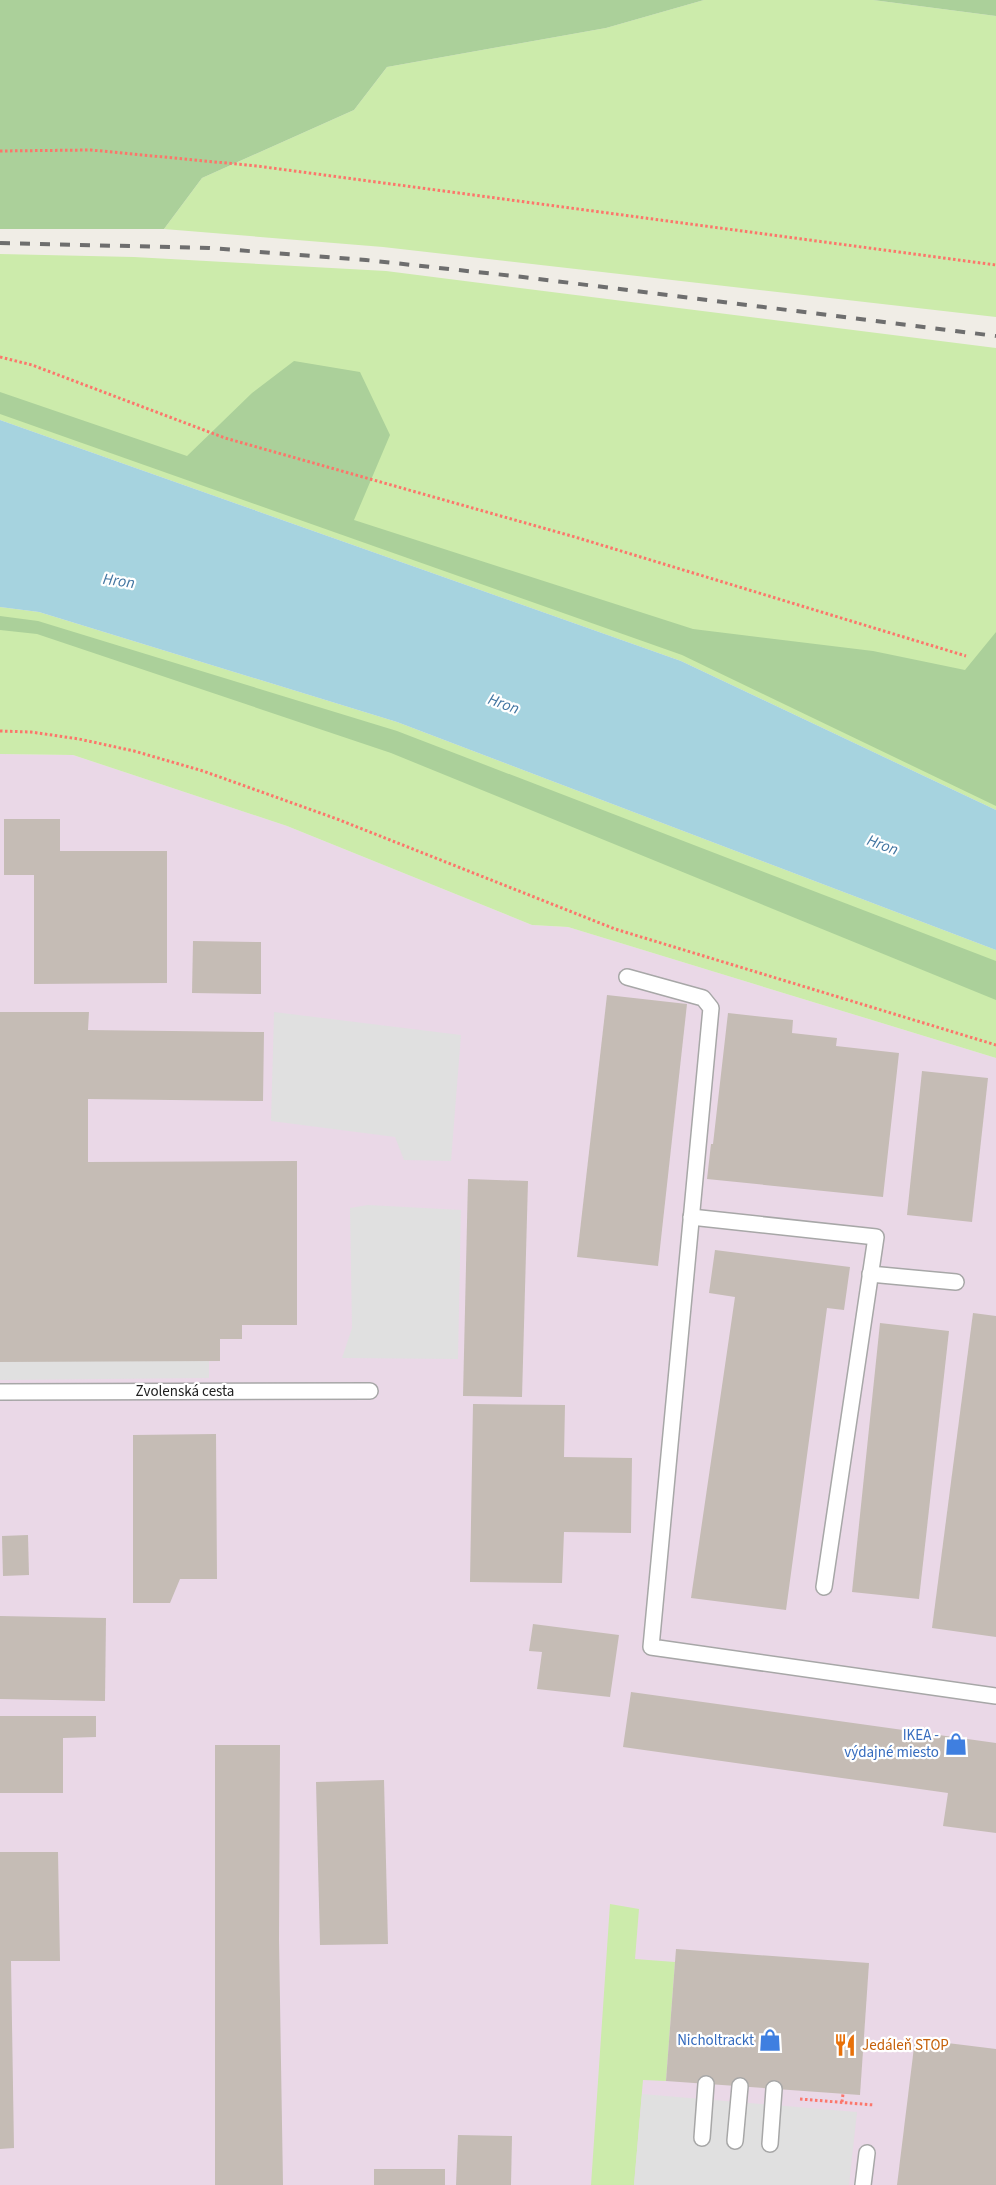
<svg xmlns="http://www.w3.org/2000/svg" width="996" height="2185" viewBox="0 0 996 2185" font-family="'Source Sans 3',sans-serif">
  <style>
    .industrial { fill: #ead8e7 }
    .grass { fill: #ccebab }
    .forest { fill: #abd09a }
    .parking { fill: #e0e0e0 }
    .water { fill: #a6d3df }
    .building { fill: #c5bcb5 }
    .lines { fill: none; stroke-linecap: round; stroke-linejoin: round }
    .lane-casing { stroke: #a7a7a7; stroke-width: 18 }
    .path { stroke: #fc766b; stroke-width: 3; stroke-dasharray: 2.5 2.5; stroke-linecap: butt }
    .lane { stroke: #fff; stroke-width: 15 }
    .rail { stroke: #6e6e6e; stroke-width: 4; stroke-dasharray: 10 10; stroke-linecap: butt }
    .labels { text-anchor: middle; stroke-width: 4.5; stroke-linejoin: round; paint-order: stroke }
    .street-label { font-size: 15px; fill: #202020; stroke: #fff }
    .shop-label { font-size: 15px; fill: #366cbe; stroke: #fff; text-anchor: end }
    .food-label { font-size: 15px; fill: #c56008; stroke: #fff; text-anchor: start }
    .water-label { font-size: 16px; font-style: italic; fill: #4376a2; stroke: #fff }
  </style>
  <rect width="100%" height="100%" fill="#f0ede6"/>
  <polygon class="industrial" points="0,754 73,755 287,826 532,925 568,927 996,1058 996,2185 0,2185"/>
  <g class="grass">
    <polygon points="704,0 873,0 996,16 996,317 383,247 164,229 202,178 354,110 387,67 606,28"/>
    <polygon points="0,254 134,257 386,271 996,348 996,810 681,661 0,420"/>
    <polygon points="0,607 39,612 397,722 996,950 996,1058 568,927 532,925 287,826 73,755 0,754"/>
    <polygon points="610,1904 639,1909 635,1959 675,1962 666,2081 643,2080 634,2185 591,2185"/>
  </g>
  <g class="forest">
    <polygon points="0,0 704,0 606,28 387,67 354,110 202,178 164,229 0,229"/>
    <polygon points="873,0 996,0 996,16"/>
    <polygon points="294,361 360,372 390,435 354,520 693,629 873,651 965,670 996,632 996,806 682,655 0,414 0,392 187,456 252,393"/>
    <polygon points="0,616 38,621 397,731 996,961 996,1000 391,753 37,634 0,630"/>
  </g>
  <g class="parking">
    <polygon points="274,1012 461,1035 451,1161 404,1160 395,1137 271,1121"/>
    <polygon points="368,1205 461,1210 458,1359 342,1358 352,1328 350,1208"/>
    <polygon points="0,1329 209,1329 209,1378 0,1380"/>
    <polygon points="642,2094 857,2112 849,2185 634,2185"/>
  </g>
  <polygon class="water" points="0,420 681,661 996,810 996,950 397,722 39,612 0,607"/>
  <g class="building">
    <polygon points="4,819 60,819 60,851 167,851 167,983 34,984 34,875 4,875"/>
    <polygon points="193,941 261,942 261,994 192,993"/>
    <polygon points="607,995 687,1004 658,1266 577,1257"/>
    <polygon points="0,1012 89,1012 88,1030 264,1032 263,1101 88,1099 88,1162 297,1161 297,1325 242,1325 242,1339 220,1339 220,1361 0,1362"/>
    <polygon points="728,1013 793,1020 792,1033 837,1038 836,1046 899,1053 883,1197 707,1179 711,1144 713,1144"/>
    <polygon points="922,1071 988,1078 972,1222 907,1215"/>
    <polygon points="468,1179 528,1181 522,1397 463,1396"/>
    <polygon points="715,1250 850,1267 844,1310 827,1308 786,1610 691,1598 735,1297 709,1293"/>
    <polygon points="973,1313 996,1316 996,1637 932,1628"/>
    <polygon points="880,1323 949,1331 919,1599 852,1592"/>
    <polygon points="473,1404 565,1405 564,1457 632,1458 631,1533 564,1532 562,1583 470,1582"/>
    <polygon points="216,1434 217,1579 180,1579 170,1603 133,1603 133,1435"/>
    <polygon points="28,1535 29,1575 3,1576 2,1536"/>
    <polygon points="0,1616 106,1618 105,1701 0,1699"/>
    <polygon points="533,1624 619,1635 610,1697 537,1689 542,1652 529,1651"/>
    <polygon points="631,1692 996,1743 996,1833 943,1826 948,1793 623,1747"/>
    <polygon points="0,1716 96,1716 96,1737 63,1738 63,1793 0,1793"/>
    <polygon points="215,1745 280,1745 279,1940 283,2185 215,2185"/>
    <polygon points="384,1780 388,1944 320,1945 316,1782"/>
    <polygon points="0,1852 58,1852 60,1961 11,1961 14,2148 0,2149"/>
    <polygon points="676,1949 869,1963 860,2095 666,2081"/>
    <polygon points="915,2039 996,2049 996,2185 897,2185"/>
    <polygon points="458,2135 512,2136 511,2185 456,2185"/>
    <rect x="374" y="2169" width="71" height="16"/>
  </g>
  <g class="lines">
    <defs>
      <g id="lane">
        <polyline points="627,977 703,998 711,1008 651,1647 996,1696"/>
        <polyline points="691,1217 876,1237 824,1587"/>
        <polyline points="870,1274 956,1282"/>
        <polyline points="0,1392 370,1391"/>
        <polyline points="702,2138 706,2084"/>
        <polyline points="735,2141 740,2086"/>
        <polyline points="770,2144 774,2089"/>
        <polyline points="863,2185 867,2153"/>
      </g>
    </defs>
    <use href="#lane" class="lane-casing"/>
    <g class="path">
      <polyline points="0,151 91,150 257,166 996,265"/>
      <polyline points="0,357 32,365 225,438 575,537 966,656"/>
      <polyline points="0,731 31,732 79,739 134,751 203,771 337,819 615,929 996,1045"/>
      <polyline points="800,2099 874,2105"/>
      <polyline points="842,2102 843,2094"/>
    </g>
    <use href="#lane" class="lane"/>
    <polyline class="rail" points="0,243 209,248 366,260 523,277 996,336"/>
  </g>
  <defs>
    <symbol id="shop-bare" viewBox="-9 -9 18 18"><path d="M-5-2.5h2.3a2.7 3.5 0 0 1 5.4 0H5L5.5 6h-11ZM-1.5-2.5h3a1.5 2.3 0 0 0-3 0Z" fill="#3f7fe0" stroke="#fff" stroke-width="2.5" paint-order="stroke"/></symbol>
    <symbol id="restaurant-bare" viewBox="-9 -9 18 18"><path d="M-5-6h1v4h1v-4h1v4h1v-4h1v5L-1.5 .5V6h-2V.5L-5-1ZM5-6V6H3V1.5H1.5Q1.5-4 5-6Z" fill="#e8710a" stroke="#fff" stroke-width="2.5" paint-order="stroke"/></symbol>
  </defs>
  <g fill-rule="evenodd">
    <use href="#shop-bare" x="940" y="1728" width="32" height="32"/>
    <use href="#shop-bare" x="754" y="2024" width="32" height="32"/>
    <use href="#restaurant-bare" x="829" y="2029" width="32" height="32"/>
  </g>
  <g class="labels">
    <g class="street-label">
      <text x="185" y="1396">Zvolenská cesta</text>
    </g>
    <g class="shop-label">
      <text x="939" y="1740">IKEA -<tspan x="939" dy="17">výdajné miesto</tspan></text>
      <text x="754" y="2045">Nicholtrackt</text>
    </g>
    <g class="food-label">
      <text x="862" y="2050">Jedáleň STOP</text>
    </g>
    <g class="water-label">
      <text transform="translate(119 580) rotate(8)" y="6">Hron</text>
      <text transform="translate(504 703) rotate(20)" y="6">Hron</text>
      <text transform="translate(883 844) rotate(20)" y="6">Hron</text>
    </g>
  </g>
</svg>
